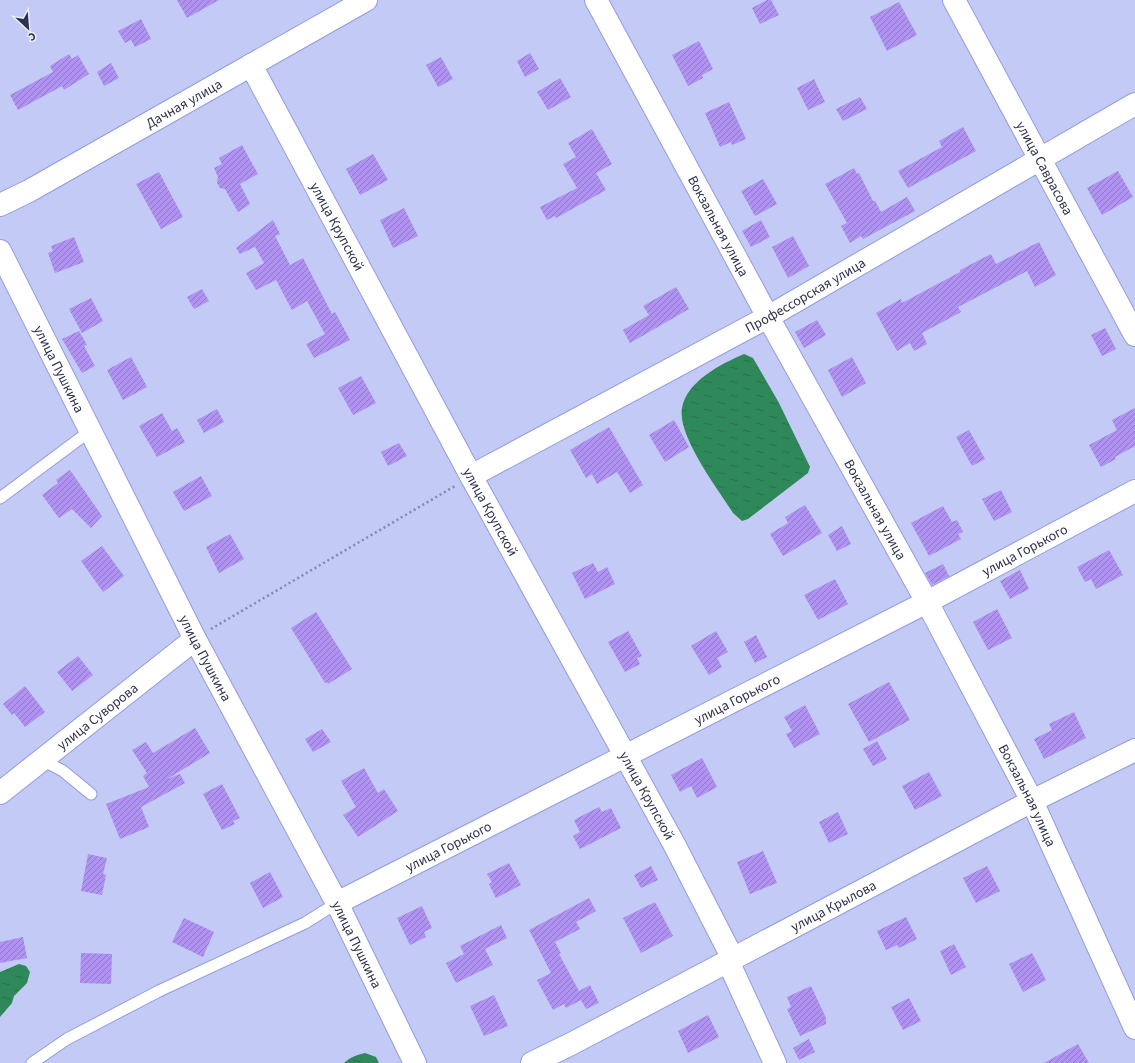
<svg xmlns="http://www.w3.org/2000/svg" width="1135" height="1063" viewBox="0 0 1135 1063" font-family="'Source Sans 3',sans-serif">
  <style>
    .water { fill: url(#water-ripples) }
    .building { fill: url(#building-hatch) }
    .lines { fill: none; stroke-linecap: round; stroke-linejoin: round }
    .service-casing { stroke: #929ce0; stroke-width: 13 }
    .minor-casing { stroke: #929ce0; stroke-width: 24 }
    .path { stroke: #8288ad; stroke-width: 2.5; stroke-dasharray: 2 3; stroke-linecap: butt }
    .service { stroke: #fff; stroke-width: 11 }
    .minor { stroke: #fff; stroke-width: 22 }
    .labels { text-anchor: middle; stroke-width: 3; stroke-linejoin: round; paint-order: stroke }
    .street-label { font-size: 14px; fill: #2d314d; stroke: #eaedfb }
  </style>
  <defs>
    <pattern id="water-ripples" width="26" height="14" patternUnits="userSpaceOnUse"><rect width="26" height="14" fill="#2e8859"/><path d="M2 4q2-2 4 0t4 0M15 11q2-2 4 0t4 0" fill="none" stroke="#28704c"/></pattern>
    <pattern id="building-hatch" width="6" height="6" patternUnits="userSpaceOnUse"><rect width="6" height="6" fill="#b092f3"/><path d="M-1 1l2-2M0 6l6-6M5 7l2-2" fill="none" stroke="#9078c7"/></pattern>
  </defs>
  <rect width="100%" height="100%" fill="#c2caf5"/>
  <g class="water">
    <path d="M744,354L753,358L779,403L810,467L808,473L748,519L742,521L733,513C718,489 677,436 682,408C687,381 721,364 744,354Z"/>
    <polygon points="19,964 26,966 30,972 27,983 14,996 12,1003 0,1017 0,972"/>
    <path d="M365,1053L376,1057L379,1063H344C350,1057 357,1055 365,1053Z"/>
  </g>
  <g class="building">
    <polygon points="177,0 219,0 187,18"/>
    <polygon points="767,0 771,0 779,15 760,24 752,8"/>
    <polygon points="899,2 917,35 887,51 870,17"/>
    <polygon points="141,19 151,39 135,47 131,40 125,43 118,31"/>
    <polygon points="699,41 713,69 702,75 703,78 688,86 672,55"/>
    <polygon points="530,53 539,69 525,77 517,61"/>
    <polygon points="69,54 72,59 78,55 89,74 64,90 62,86 18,110 10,95 53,72 50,66"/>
    <polygon points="441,57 453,79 438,87 426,65"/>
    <polygon points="111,63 119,78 104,86 97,72"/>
    <polygon points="560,78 571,97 548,110 537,92"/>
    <polygon points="814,79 825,102 808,110 797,88"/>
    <polygon points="860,97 867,109 843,121 836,109"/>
    <polygon points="729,102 746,139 732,145 731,142 720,147 705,113"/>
    <polygon points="963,127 976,151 908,188 898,171 942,147 939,141"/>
    <polygon points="592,129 612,164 596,173 606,190 556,218 555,216 547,220 540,207 577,188 563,164 576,157 568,143"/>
    <polygon points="242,145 258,174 240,184 250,204 238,212 225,189 220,188 217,183 218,177 214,168 222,164 219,158"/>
    <polygon points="373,154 388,180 360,195 346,169"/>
    <polygon points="854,168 857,174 859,173 873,201 875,201 881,212 907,197 915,211 863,239 861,236 850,243 841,226 847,223 825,184"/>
    <polygon points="1118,171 1133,197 1102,215 1087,188"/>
    <polygon points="159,172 183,217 161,229 136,184"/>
    <polygon points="763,179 777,204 755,216 741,191"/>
    <polygon points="404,208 418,236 393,248 380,220"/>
    <polygon points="273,220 280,234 275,236 290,265 303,258 332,314 335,312 350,340 314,358 306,344 325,334 307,301 292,310 276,280 256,290 246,273 264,263 255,247 240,254 236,248"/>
    <polygon points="761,220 770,237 751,247 742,231"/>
    <polygon points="793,236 809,266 788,278 772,247"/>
    <polygon points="74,237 84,262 55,273 48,253 53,251 51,246"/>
    <polygon points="1039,242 1056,275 1035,287 1027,271 958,307 961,312 922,333 927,344 914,351 910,343 897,351 876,313 901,299 902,303 960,272 960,270 991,254 996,264"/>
    <polygon points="676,287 689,309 630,343 623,330 649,315 643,306"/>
    <polygon points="202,289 209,301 194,309 187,297"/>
    <polygon points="91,298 103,321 82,333 69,309"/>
    <polygon points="817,320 826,335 804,348 795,332"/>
    <polygon points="1105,328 1116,349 1102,356 1091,335"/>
    <polygon points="79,331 87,345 84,346 95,366 82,373 62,339"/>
    <polygon points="131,357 147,387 123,400 107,370"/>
    <polygon points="852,357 866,383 842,397 828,370"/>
    <polygon points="361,376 376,403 353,415 338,388"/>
    <polygon points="1135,408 1135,446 1115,457 1116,459 1101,467 1089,445 1117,430 1112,420"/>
    <polygon points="217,409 224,422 204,433 197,420"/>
    <polygon points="162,413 172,431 177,428 185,442 157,457 139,426"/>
    <polygon points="674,420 689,447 665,462 649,435"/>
    <polygon points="609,427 643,485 630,493 617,472 597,484 592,474 586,478 570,450"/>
    <polygon points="969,430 985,459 972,466 956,437"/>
    <polygon points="399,443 407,456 388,466 381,452"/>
    <polygon points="70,470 102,516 91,528 72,509 59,518 42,495 58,483 56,480"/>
    <polygon points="201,476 212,496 184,511 173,492"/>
    <polygon points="1001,490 1012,512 994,521 982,499"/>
    <polygon points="805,505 822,533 783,556 770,534 788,523 785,517"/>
    <polygon points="943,506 952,522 957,520 963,532 958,534 961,539 929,556 911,523"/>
    <polygon points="842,526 851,544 837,551 828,535"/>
    <polygon points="230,534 244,559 219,573 206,547"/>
    <polygon points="102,546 124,576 103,592 81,561"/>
    <polygon points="1109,550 1123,575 1096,589 1091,579 1085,582 1077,567"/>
    <polygon points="593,563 598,572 607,567 615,584 585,599 572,573"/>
    <polygon points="943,564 949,576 932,585 925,573"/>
    <polygon points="1020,570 1029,589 1010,599 1000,581"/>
    <polygon points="835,579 848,604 818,620 804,595"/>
    <polygon points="997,609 1012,638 988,650 973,622"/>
    <polygon points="316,612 352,669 328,684 327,682 325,683 291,628"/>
    <polygon points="628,631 642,656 637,658 640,664 625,672 608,642"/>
    <polygon points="716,631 728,652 717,658 722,667 709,675 691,646"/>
    <polygon points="756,635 767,657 755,663 744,642"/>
    <polygon points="78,656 93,675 72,691 57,672"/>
    <polygon points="889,682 910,720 869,742 848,704"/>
    <polygon points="25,686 45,712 25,727 14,713 12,715 3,704"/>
    <polygon points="805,705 820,734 794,748 786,734 792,731 784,717"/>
    <polygon points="1074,712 1086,738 1044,759 1034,739 1052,730 1049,724"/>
    <polygon points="195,728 210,753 167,779 180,774 185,783 141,807 149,827 120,839 106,804 149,787 143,776 147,773 132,750 146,742 153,753"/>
    <polygon points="322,729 331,742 313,752 305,739"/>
    <polygon points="877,741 887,759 873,766 863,749"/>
    <polygon points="702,758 717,787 697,798 691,786 680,792 671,775"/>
    <polygon points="364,768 378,793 384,789 398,811 358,837 343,815 356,807 341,781"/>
    <polygon points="929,772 942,796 915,810 902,786"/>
    <polygon points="222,784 240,818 233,821 235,824 222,830 203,794"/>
    <polygon points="599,807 602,812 611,808 621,828 580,849 573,836 580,832 574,820"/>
    <polygon points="838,812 848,834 829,843 819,822"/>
    <polygon points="763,851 777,883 750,894 737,862"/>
    <polygon points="88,854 107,858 103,874 106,875 102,895 81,891"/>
    <polygon points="509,863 521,885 496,898 489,884 492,882 487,874"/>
    <polygon points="651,866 658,880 641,888 634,875"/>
    <polygon points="987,866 1000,891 976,903 963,878"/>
    <polygon points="270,872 283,897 263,908 250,883"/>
    <polygon points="589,898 596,911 576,922 580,929 555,942 561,953 559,954 579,991 590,985 599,1003 586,1009 581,1000 566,1008 564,1004 553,1010 537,980 551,973 529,930"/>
    <polygon points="655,902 673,936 641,953 623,918"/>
    <polygon points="422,906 432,928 424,932 426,937 410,945 397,918"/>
    <polygon points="906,917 917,939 899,948 897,945 886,950 877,931"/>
    <polygon points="184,918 214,932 203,957 172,942"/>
    <polygon points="501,925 507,938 485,949 493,965 456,983 446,963 464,954 460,946"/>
    <polygon points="23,937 27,958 0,963 0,942"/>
    <polygon points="954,944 966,967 951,975 940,951"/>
    <polygon points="81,953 112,954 111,984 80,983"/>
    <polygon points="1032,953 1046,980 1023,992 1009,964"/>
    <polygon points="811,986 826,1018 826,1024 800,1036 787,1009 791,1007 787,997"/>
    <polygon points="494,995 508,1026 484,1036 470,1006"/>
    <polygon points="909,998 921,1021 903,1030 891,1007"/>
    <polygon points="708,1015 719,1037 688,1053 678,1031"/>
    <polygon points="809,1039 815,1052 799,1060 793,1048"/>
    <polygon points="1078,1044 1089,1063 1044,1063"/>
  </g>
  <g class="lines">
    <defs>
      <g id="service">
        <polyline points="0,498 90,431"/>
        <polyline points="42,760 63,771 91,794"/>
        <polyline points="32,1063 67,1039 159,991 305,923 337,903"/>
      </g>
      <g id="minor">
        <path id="s1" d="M596,0L768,317L927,602L1032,801L1135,1028"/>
        <path id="s2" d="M954,0L1135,335"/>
        <path id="s3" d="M251,65L471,476L674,844L733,959"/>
        <path id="s4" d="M0,205L29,191L366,0"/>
        <path id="s5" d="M0,251L195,639L337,903L415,1063"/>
        <path id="s6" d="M471,476L768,317L1135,104"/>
        <path id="s7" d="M0,793L195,639"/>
        <path id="s8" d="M337,903L927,602L1135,491"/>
        <polyline points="728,961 775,1063"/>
        <path id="s9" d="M532,1063L571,1044L1032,801L1135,750"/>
      </g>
    </defs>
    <use href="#service" class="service-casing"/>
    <use href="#minor" class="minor-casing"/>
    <polyline class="path" points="211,629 455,486"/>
    <use href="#service" class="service"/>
    <use href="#minor" class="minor"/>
  </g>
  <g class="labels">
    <g class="street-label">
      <text dy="5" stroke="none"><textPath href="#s4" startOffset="210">Дачная улица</textPath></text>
      <text dy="5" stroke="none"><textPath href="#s2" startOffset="191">улица Саврасова</textPath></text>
      <text dy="5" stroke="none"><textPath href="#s1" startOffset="257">Вокзальная улица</textPath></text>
      <text dy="5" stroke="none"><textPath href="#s3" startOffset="183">улица Крупской</textPath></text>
      <text dy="5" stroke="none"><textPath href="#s6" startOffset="380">Профессорская улица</textPath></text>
      <text dy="5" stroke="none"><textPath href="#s5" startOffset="132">улица Пушкина</textPath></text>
      <text dy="5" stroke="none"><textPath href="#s1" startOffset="581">Вокзальная улица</textPath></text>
      <text dy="5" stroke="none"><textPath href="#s3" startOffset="507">улица Крупской</textPath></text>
      <text dy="5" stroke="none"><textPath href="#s8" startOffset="773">улица Горького</textPath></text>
      <text dy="5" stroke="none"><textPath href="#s5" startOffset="456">улица Пушкина</textPath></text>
      <text dy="5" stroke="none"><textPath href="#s8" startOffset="449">улица Горького</textPath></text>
      <text dy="5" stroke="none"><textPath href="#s7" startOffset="124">улица Суворова</textPath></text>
      <text dy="5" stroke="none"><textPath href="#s1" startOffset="905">Вокзальная улица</textPath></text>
      <text dy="5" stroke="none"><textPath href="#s3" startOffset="831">улица Крупской</textPath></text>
      <text dy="5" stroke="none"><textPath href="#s8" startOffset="125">улица Горького</textPath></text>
      <text dy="5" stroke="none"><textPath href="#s9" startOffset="340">улица Крылова</textPath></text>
      <text dy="5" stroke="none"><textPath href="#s5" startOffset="780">улица Пушкина</textPath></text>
    </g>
  </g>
  <g transform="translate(28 28) rotate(154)" stroke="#eaedfb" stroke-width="3" paint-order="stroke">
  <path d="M0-3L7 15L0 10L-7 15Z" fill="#2d314d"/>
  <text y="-6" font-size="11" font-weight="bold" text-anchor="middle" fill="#2d314d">С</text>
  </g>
</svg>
